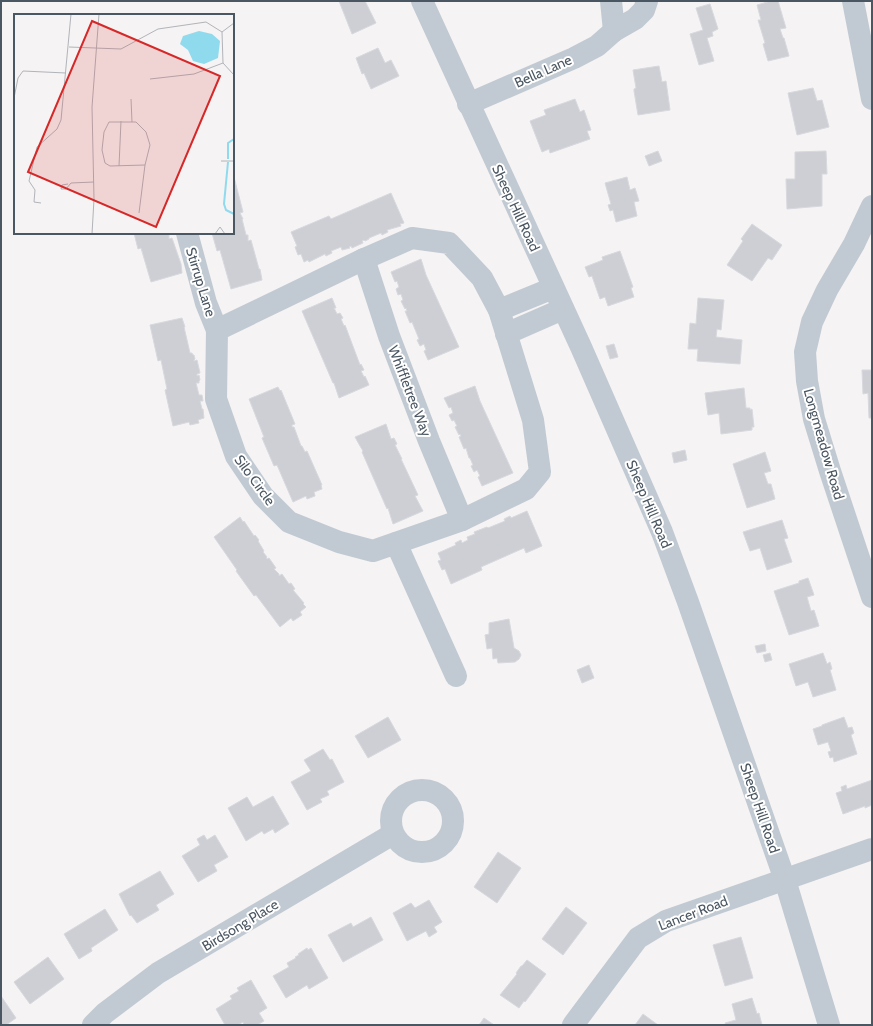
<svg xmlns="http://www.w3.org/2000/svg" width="873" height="1026" viewBox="0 0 873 1026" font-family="Cabin,sans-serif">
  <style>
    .building { fill: #cdcfd5; stroke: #d7d9de }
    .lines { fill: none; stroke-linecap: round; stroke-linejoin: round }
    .minor { stroke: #c1cad2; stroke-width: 22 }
    .labels { text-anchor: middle; stroke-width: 4; stroke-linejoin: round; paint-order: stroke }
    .street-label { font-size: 14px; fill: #4a5661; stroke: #fff }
    .inset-river { fill: none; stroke: #90daee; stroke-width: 2 }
    .inset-road { fill: none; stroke: #b1b4b9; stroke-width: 1 }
    .view { fill: #d62828; fill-opacity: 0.15; stroke: #d62828; stroke-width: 2 }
    .inset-edge { fill: none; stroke: #4a5661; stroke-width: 2 }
  </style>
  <rect width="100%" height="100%" fill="#f5f3f3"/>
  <g class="building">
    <polygon points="339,1 365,1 376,23 352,34"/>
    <polygon points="771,1 778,1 786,28 780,29 783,38 784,38 789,56 768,61 763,44 765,43 758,20 761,20 757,5"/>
    <polygon points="710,4 718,29 712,32 713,36 707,38 714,61 699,65 690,34 703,30 696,8"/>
    <polygon points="378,48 385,63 391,60 399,76 371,89 364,73 362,74 356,58"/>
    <polygon points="659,66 662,82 666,81 670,110 638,115 634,91 634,89 636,88 633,70"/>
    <polygon points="813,88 817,101 822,100 829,127 797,135 788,93"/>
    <polygon points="575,99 580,112 584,110 591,130 587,131 590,139 550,153 549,149 542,152 530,121 546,115 544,110"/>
    <polygon points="658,151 662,161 649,166 645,156"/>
    <polygon points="826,151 827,174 822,174 822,206 787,209 786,179 795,179 795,152"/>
    <polygon points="234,177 243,212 240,213 243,219 242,219 246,235 248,235 248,241 251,240 259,269 260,269 262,280 231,289 220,250 217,251 212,233 233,233 233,178"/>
    <polygon points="627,177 630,190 635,188 639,201 634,202 637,216 616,222 613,210 610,211 608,205 611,204 605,183"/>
    <polygon points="391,193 404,223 400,224 401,226 387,230 388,232 382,235 381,233 369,238 369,239 365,241 364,240 362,241 363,243 352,248 351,246 349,247 350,248 342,250 341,247 331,251 332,253 326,256 325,254 309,262 308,260 304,262 301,254 298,255 295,247 297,246 291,232 329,216 331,219"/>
    <polygon points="752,224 782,245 772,260 768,258 752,281 727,265 743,241 741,239"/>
    <polygon points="134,233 169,233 169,239 172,238 181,264 182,273 151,282 141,248 138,249"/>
    <polygon points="620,251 633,287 631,288 634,297 608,306 605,297 600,299 592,276 589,277 585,267 603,260 602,257"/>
    <polygon points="421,259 426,275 459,347 428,360 424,351 426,350 424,344 420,346 417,340 419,339 412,322 410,323 405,311 407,311 406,308 405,309 401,301 403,300 401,294 398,295 396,289 399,287 397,281 395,282 391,272"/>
    <polygon points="332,298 336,308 334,308 337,314 340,313 343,318 341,319 344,326 345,325 360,365 361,364 364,370 361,371 364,377 365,376 369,385 339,398 334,383 333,383 302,311"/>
    <polygon points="698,298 724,300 721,330 717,329 716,337 742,340 740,364 697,361 698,349 688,349 690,323 696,324"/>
    <polygon points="182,318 185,327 184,327 190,353 192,353 193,355 194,355 195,359 194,360 194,361 197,360 200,373 197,374 197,376 199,375 200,380 199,381 199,383 196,383 199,395 202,395 203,401 200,401 202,409 203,409 204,418 198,420 199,423 190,425 189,422 173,426 165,390 167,389 161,360 158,361 150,325"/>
    <polygon points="614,344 618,357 610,359 606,346"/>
    <polygon points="862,370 872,370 872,418 869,418 868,393 863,394"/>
    <polygon points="475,386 480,401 513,473 482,486 478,477 480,476 477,470 474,472 471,466 473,465 470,458 469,458 466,448 464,449 459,437 461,436 460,434 459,435 455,427 457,426 454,420 452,421 449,415 453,413 451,407 449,408 444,398"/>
    <polygon points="278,387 280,391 281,390 295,424 292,425 292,427 294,427 301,446 302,446 305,452 307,451 322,485 321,485 322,489 314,492 315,496 307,499 306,496 293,502 277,465 274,466 262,438 264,437 249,399"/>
    <polygon points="744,388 746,408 750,408 750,410 752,409 754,427 752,427 752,430 721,434 719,413 708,415 705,393"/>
    <polygon points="386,424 391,439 394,438 397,444 395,445 402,459 401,459 418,495 415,496 423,511 393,524 388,508 387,509 362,452 363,451 360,446 355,437"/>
    <polygon points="685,450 687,460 674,463 672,453"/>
    <polygon points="765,452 771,471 764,473 768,484 771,484 775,499 747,508 733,464"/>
    <polygon points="527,511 542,546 526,553 524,548 481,567 482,570 451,584 445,569 442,570 438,561 441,560 438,553 456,545 455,543 461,540 462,543 468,540 467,537 475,534 474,532 487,527 488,528 505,521 504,519 510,516 511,518"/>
    <polygon points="240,517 243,522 244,521 254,536 255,535 259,540 258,541 264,551 263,552 267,557 266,558 267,559 269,558 276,568 274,569 279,574 279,576 282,574 289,584 291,583 295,589 293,590 304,603 303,604 306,607 300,612 302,615 293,621 291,618 280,627 256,595 254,596 236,571 237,570 214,537"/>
    <polygon points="782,520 788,538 784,539 792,562 767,570 760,548 750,551 743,532"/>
    <polygon points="808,578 814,595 807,597 811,611 814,610 819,626 789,635 774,591 799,583 799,581"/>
    <polygon points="509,619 514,648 519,651 521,655 519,659 515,662 498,663 497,658 493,659 492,648 487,649 485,635 489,634 489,623"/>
    <polygon points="765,644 766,651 757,653 755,646"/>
    <polygon points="770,653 772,660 765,662 763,655"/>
    <polygon points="823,653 827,664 830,662 832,669 830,670 836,690 813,697 808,682 796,686 789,664"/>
    <polygon points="589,665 594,678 582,683 577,670"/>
    <polygon points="388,717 401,740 368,758 355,736"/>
    <polygon points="844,717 848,728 852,727 854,733 851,735 857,754 834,762 833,757 830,758 828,752 831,751 828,742 818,745 813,729 822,726 822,725"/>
    <polygon points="323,749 330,760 332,759 344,782 327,791 329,795 320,799 322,802 307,810 291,782 311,771 304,760"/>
    <polygon points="872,780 872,805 865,808 865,806 843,814 836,793 842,791 841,787 846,785 847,789"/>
    <polygon points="273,796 289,824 275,833 273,829 264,834 262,831 246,841 228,808 247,797 253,807"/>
    <polygon points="204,835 207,840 215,835 228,857 214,865 217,871 198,882 182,856 200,845 197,839"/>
    <polygon points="498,852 521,868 497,903 474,887"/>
    <polygon points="160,871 174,894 156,905 159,910 137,923 131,915 130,916 119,894"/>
    <polygon points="429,900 442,922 434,927 437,932 429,937 426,931 407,941 393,913 411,903 415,908"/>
    <polygon points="566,907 587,923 563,955 542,939"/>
    <polygon points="105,909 118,930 91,948 92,951 79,959 64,934"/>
    <polygon points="371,917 383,940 343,962 328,935 351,923 353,927"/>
    <polygon points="741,937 753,978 725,986 713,945"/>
    <polygon points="307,948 308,950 311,948 328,978 309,989 307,985 286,998 273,976 289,967 287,963 296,958 295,957 299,955 298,954"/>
    <polygon points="48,957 64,979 30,1004 14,982"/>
    <polygon points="527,960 546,974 525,1002 524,1001 519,1008 500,995 517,974 516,973 521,966 522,966"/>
    <polygon points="251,980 267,1008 259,1013 264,1021 257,1025 244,1025 243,1022 238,1025 225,1025 216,1009 232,999 230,996 239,991 237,988"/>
    <polygon points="1,996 16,1018 6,1025 1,1025"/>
    <polygon points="752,998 757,1014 759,1013 762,1025 726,1025 725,1023 736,1020 732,1004"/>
    <polygon points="643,1014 658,1025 635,1025"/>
    <polygon points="484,1018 494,1025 479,1025"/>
  </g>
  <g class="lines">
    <g class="minor">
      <polyline points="422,1 581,347 662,532 688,602 785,880 829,1025"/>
      <polyline points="611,1 614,31"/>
      <polyline points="853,1 872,99"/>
      <polyline points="468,104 574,58 597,46 614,31 635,19 644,10 647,1"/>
      <polyline points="872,206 854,244 827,290 812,322 805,352 807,381 814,419 830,471 872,597"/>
      <polyline points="187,233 206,303 217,330"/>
      <polygon points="412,238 449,243 482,278 499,310 533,420 540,472 526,489 462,520 373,551 339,542 289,522 263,496 236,456 216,399 217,330 364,259"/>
      <polyline points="364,259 389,336 429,441 462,520"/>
      <polyline points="499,310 553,288"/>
      <polyline points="506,334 563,309"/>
      <polyline points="396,543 456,676"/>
      <circle cx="422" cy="821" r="31"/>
      <polyline points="93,1025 105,1013 158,973 393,834"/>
      <polyline points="573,1025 638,938 666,921 872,849"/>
    </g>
  </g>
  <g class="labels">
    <g class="street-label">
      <text transform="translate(543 71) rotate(-24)" y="5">Bella Lane</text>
      <text transform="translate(516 208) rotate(65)" y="5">Sheep Hill Road</text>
      <text transform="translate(201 282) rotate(73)" y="5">Stirrup Lane</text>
      <text transform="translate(410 391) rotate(69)" y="5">Whiffletree Way</text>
      <text transform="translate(824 444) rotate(74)" y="5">Longmeadow Road</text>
      <text transform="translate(255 480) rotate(54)" y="5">Silo Circle</text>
      <text transform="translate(649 504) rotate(67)" y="5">Sheep Hill Road</text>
      <text transform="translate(760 808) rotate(71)" y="5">Sheep Hill Road</text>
      <text transform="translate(693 913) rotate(-21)" y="5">Lancer Road</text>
      <text transform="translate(240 925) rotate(-31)" y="5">Birdsong Place</text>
    </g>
  </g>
  <g transform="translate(14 14)">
    <rect width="220" height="220" fill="#f5f3f3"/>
    <path d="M185,17L198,20L206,27L204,44L190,50L179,47L174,36L166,30L169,22Z" fill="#90daee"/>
    <path class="inset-river" d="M214,145V129L220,125M214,148L210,190L212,196L220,200"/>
    <path class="inset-road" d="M208,18L220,9M55,33L107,35L144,15L192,8L208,18L209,49L220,61M136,65L180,60L209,49M0,84L4,64L9,57L52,59M117,85L118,108M95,108H122L132,118L136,131L131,151L96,152L91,149L88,136L90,118ZM207,147H220M105,152L107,107M54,170L48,171L47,175H52L57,169L80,168M27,189L20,188L21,176L15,167L23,133L43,115L47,106L57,0M125,199L131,151M78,220L80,185L78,93L85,0M201,220L206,213L211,220"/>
    <path class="view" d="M78,7L206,62L142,213L14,158Z"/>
    <rect width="220" height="220" class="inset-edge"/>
  </g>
  <rect width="873" height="1026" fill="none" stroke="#4a5661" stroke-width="4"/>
</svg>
